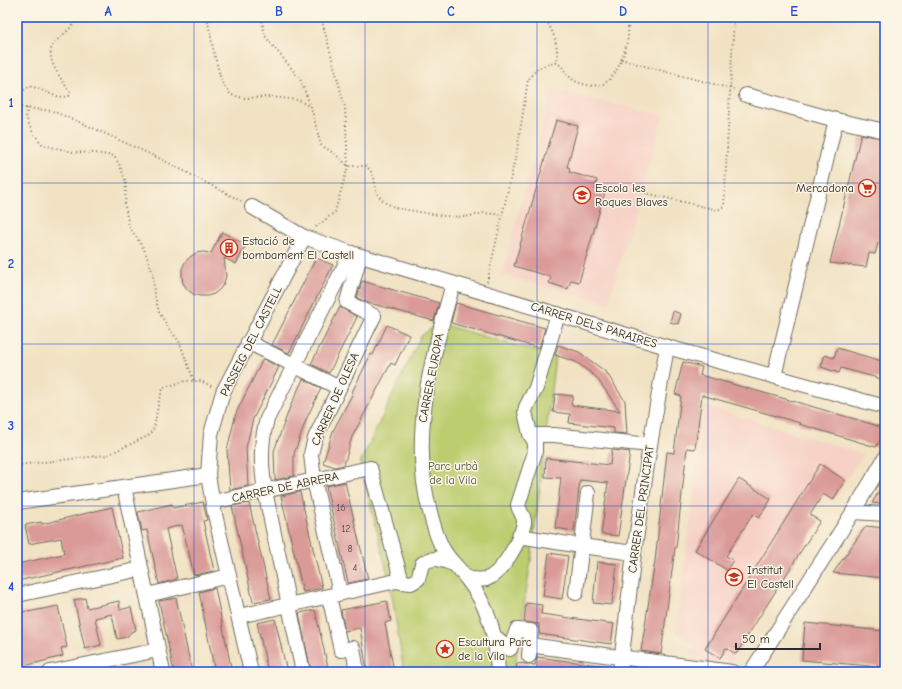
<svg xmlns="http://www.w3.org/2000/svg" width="902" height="689" viewBox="0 0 902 689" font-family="'Comic Neue',sans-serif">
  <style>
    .built { fill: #f7d1c6 }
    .green { fill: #bccd70; stroke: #747c4e }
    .building { fill: #da9a98 }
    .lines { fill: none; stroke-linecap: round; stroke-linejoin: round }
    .minor-casing { stroke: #706b60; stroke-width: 16 }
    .path { stroke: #706b60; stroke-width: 2; stroke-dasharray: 1 3; stroke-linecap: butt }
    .minor { stroke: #fff; stroke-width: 14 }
    .grid { fill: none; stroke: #1d4ed8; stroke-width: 1; stroke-opacity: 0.55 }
    .labels { text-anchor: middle; stroke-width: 3; stroke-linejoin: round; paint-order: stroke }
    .number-label { font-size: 10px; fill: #574746 }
    .poi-label { font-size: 12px; fill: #2b2b2b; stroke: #fcf5e5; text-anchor: start }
    .street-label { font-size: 12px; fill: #2b2b2b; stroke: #fcf5e5 }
    .park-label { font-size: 12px; fill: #4f543c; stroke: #fcf5e5 }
    .neatline { fill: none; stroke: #1d4ed8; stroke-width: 1.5 }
    .grid-label { font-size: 13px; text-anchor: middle; font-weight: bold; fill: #1d4ed8 }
  </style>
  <rect width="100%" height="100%" fill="#fcf5e5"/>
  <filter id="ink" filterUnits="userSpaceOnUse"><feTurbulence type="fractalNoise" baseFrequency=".025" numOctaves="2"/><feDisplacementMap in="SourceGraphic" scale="8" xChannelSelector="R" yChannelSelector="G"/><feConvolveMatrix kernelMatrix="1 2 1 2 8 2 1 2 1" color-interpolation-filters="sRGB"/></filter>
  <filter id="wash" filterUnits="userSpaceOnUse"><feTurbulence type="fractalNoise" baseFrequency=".012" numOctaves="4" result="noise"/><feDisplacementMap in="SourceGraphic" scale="16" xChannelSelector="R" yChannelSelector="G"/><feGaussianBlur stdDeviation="0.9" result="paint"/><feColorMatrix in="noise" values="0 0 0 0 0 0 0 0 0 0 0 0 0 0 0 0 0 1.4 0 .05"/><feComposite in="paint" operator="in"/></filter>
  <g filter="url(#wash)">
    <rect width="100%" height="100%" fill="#f1e2c3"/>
    <g class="built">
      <polygon points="552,90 663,115 608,303 502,275"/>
      <polygon points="705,406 863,454 833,500 823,494 810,515 820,521 730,663 722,658 714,669 690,652 695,645 676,632"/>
    </g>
    <polygon class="green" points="438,323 555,357 532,553 514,672 404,672 390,583 360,463 421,336"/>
    <g id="blocks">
      <g class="building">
        <polygon points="556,120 578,126 567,167 570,168 569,172 597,180 595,190 605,192 579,282 571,280 568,289 549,283 551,277 514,266"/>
        <polygon points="861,134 885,139 885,245 878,243 875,254 869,253 866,267 830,263"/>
        <polygon points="222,232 246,245 236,264 224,258 226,276 224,283 220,289 214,294 207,296 200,296 193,294 187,289 183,283 182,276 182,269 185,262 190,257 196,253 203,252 211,253"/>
        <polygon points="316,258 333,265 289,353 272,345"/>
        <polygon points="362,281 439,303 434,321 366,302 357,298"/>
        <polygon points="456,303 545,328 539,348 451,323"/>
        <polygon points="340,307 357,317 329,373 311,364"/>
        <polygon points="673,311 681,314 678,324 670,322"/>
        <polygon points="387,325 409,335 395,365 391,363 352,437 344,465 335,467 323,463 333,431 353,393 352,392 371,354 373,355"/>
        <polygon points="558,345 579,352 606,372 625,401 627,434 614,433 614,428 569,423 570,414 553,412 555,394 573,396 571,405 620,411 596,377 576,362 555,355"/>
        <polygon points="837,348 885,362 885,380 841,368 839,373 821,367 825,355 834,358"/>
        <polygon points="263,359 279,367 253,419 246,448 248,486 230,490 227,450 236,413"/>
        <polygon points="683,362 702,367 700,375 807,405 885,428 885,433 876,447 799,424 800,423 702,395 695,449 687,448 676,548 675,548 661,654 641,651 655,561 667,452 674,453 681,396 675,394"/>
        <polygon points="303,379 321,388 306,420 294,454 294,476 275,480 274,451 290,407"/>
        <polygon points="612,450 630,452 618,536 601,534 608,483 580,480 574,531 555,528 561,478 545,477 546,458 610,465"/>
        <polygon points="820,464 845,480 833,500 823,494 810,515 820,521 736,654 726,648 720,658 705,649"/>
        <polygon points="739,479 771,499 759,518 753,514 726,556 733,560 727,570 695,550"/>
        <polygon points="885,481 885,504 872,503"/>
        <polygon points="345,482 368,579 348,583 326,486"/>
        <polygon points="300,492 322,588 303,592 281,496"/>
        <polygon points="203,502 207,520 203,521 214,571 194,575 182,525 166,529 177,579 159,584 147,530 142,531 138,512 172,504 173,508"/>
        <polygon points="249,503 271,599 253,602 232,506"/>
        <polygon points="112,507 123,558 17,581 17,564 64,554 61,538 29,544 25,525 41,522 42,524"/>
        <polygon points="866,526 885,528 885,578 833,573"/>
        <polygon points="549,553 568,556 562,599 543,596"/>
        <polygon points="597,562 617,564 612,605 593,603"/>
        <polygon points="215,588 232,672 215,672 199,592"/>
        <polygon points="85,598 87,608 119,601 120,610 131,607 136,630 131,632 127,637 117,639 112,614 95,618 101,645 85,649 74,600"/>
        <polygon points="176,598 192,672 174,672 159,601"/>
        <polygon points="387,601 391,621 385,623 394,672 367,672 360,628 345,631 341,610"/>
        <polygon points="526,603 542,605 541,614 614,624 611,644 539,634 539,624 524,622"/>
        <polygon points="58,606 67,647 61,648 63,656 21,667 17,648 17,613 28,611 28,612"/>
        <polygon points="315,610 329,672 311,672 299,613"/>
        <polygon points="275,619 287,672 268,672 257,623"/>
        <polygon points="805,623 884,631 881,667 802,660"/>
        <polygon points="537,657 606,666 605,672 516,672 517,663 535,665"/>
      </g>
    </g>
  </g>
  <g filter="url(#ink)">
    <use href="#blocks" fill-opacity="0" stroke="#706b60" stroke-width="1"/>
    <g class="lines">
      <defs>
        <g id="minor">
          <polyline points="746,95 836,120"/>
          <polyline points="304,237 351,253 667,347 885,407"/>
          <path d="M453,284C432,358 409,435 430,512C433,524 437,538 443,549C449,560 460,569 467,579C490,608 496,636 498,672"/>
          <polyline points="248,342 339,388"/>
          <polyline points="774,376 836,120 885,131"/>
          <polyline points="531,435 554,435 650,445"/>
          <polyline points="124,487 163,672"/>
          <polyline points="17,502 208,475"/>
          <polyline points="213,502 370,468 402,582"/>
          <polyline points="853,512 885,514"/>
          <polyline points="519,536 581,546 634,553"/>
          <path d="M467,578C472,579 480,580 486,579C502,574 521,539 524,523C525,516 519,512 518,505L535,452V442L530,434L525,412L526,407L536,388L558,314"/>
          <polyline points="340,593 314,480 311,454 315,438 374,316 347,302 360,256"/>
          <polyline points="576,593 588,493"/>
          <polyline points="17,595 141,569"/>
          <polyline points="147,595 229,576"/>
          <polyline points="329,596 341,650 353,648 357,672"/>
          <path d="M239,616L396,581L411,583L418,579L422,564C434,555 441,560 454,564"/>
          <polyline points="495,637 510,649 517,630 531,631 529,656"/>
          <polyline points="529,645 732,672"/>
          <polyline points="50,672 158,650"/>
          <polyline points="251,672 214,510 208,475 211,434 223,392 304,237 252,207"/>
          <path d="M303,672L265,491C261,466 260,444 267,419L351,253"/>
          <polyline points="620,672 634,553 650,445 667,347"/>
          <polyline points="751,672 853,512 885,458"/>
        </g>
      </defs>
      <use href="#minor" class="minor-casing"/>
      <g class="path">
        <polyline points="207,17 214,53 222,83 231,95 245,98 272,97 299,100 310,107"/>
        <polyline points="261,17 265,36 300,79 311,107 321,145 335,154 348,166 367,166 374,176 376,192 384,202 396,208 444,216 465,217 484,213 503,215"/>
        <path d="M544,17C553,30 561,49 555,64"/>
        <path d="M621,59C659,71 697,79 736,90"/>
        <path d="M17,94L30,86C43,89 56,100 69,96L70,92C63,81 44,59 53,45C58,38 67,32 73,25L72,17"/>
        <polyline points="17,107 52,111 84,124 163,160 241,201"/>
        <polyline points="27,108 26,117 33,133 43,145 73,152 95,153 114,156 119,164 126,182 125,207 129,226 144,249 153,273 154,293 159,312 169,329 179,341 194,381"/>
        <polyline points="645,193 718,210 724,206 734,17"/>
        <polyline points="316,227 335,212 348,166 345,107 321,17"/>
        <path d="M487,282L517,150L528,80L537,69L550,63L561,65C568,77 573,82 587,85C592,86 601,86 605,83C617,75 624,56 627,42C629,34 628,25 628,17"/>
        <polyline points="17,465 107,455 148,436 154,428 159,400 162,391 165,387 185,381 201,381 213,387"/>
      </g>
      <use href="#minor" class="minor"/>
    </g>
  </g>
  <path class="grid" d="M194,17V672M365,17V672M537,17V672M708,17V672M17,183H885M17,344H885M17,506H885"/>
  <defs>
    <symbol id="supermarket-ring" viewBox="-11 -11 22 22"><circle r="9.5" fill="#fcf5e5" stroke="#c8321e" stroke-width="1.5"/><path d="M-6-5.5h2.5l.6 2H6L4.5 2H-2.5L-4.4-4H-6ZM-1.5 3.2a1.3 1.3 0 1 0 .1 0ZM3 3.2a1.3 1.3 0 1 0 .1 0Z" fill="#c8321e"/></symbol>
    <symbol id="school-ring" viewBox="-11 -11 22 22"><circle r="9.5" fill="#fcf5e5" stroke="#c8321e" stroke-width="1.5"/><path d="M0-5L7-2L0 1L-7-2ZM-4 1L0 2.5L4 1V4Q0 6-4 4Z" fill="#c8321e"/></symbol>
    <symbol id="building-ring" viewBox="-11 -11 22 22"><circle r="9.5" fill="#fcf5e5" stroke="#c8321e" stroke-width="1.5"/><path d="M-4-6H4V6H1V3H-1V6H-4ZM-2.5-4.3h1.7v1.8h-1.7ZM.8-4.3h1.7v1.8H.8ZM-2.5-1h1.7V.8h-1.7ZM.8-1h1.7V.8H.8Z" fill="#c8321e"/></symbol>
    <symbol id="sight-ring" viewBox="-11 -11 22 22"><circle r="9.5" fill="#fcf5e5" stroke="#c8321e" stroke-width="1.5"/><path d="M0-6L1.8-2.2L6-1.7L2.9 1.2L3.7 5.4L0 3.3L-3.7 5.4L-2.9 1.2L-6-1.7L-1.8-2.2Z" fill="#c8321e"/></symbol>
  </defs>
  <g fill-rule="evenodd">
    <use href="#supermarket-ring" x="857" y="178" width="20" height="20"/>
    <use href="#school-ring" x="572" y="185" width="20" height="20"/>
    <use href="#building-ring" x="219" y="238" width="20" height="20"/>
    <use href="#school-ring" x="724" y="567" width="20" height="20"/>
    <use href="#sight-ring" x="435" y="639" width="20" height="20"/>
  </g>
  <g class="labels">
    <g class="number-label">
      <text x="341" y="511">16</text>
      <text x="346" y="532">12</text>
      <text x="350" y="552">8</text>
      <text x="355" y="571">4</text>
    </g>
    <g class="poi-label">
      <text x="595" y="192">Escola les<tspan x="595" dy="14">Roques Blaves</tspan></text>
      <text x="854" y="192" text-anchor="end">Mercadona</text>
      <text x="242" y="245">Estació de<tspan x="242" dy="14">bombament El Castell</tspan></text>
      <text x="747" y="574">Institut<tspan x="747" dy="14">El Castell</tspan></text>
      <text x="458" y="646">Escultura Parc<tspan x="458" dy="14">de la Vila</tspan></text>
    </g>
    <g class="street-label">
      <text transform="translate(594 325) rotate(17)" y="4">CARRER DELS PARAIRES</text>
      <text transform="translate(251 341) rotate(-63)" y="4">PASSEIG DEL CASTELL</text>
      <text transform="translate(431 378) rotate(-79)" y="4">CARRER EUROPA</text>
      <text transform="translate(335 399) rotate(-66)" y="4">CARRER DE OLESA</text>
      <text transform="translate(285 487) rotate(-12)" y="4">CARRER DE ABRERA</text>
      <text transform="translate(641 509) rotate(-82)" y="4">CARRER DEL PRINCIPAT</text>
    </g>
    <g class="park-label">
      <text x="453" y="470">Parc urbà<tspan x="453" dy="14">de la Vila</tspan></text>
    </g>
  </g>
  <rect width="902" height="689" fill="none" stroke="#fcf5e5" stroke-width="44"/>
  <path d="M736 643v6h84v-6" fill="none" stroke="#2b2b2b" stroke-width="2"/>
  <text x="742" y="643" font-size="12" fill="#2b2b2b" stroke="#fcf5e5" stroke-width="3" paint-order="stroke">50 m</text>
  <rect x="22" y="22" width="858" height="645" class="neatline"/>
  <g class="grid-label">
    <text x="108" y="16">A</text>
    <text x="279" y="16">B</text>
    <text x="451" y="16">C</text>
    <text x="623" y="16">D</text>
    <text x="794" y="16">E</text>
    <text x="11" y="107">1</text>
    <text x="11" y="268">2</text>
    <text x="11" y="430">3</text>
    <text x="11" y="591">4</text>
  </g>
</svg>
